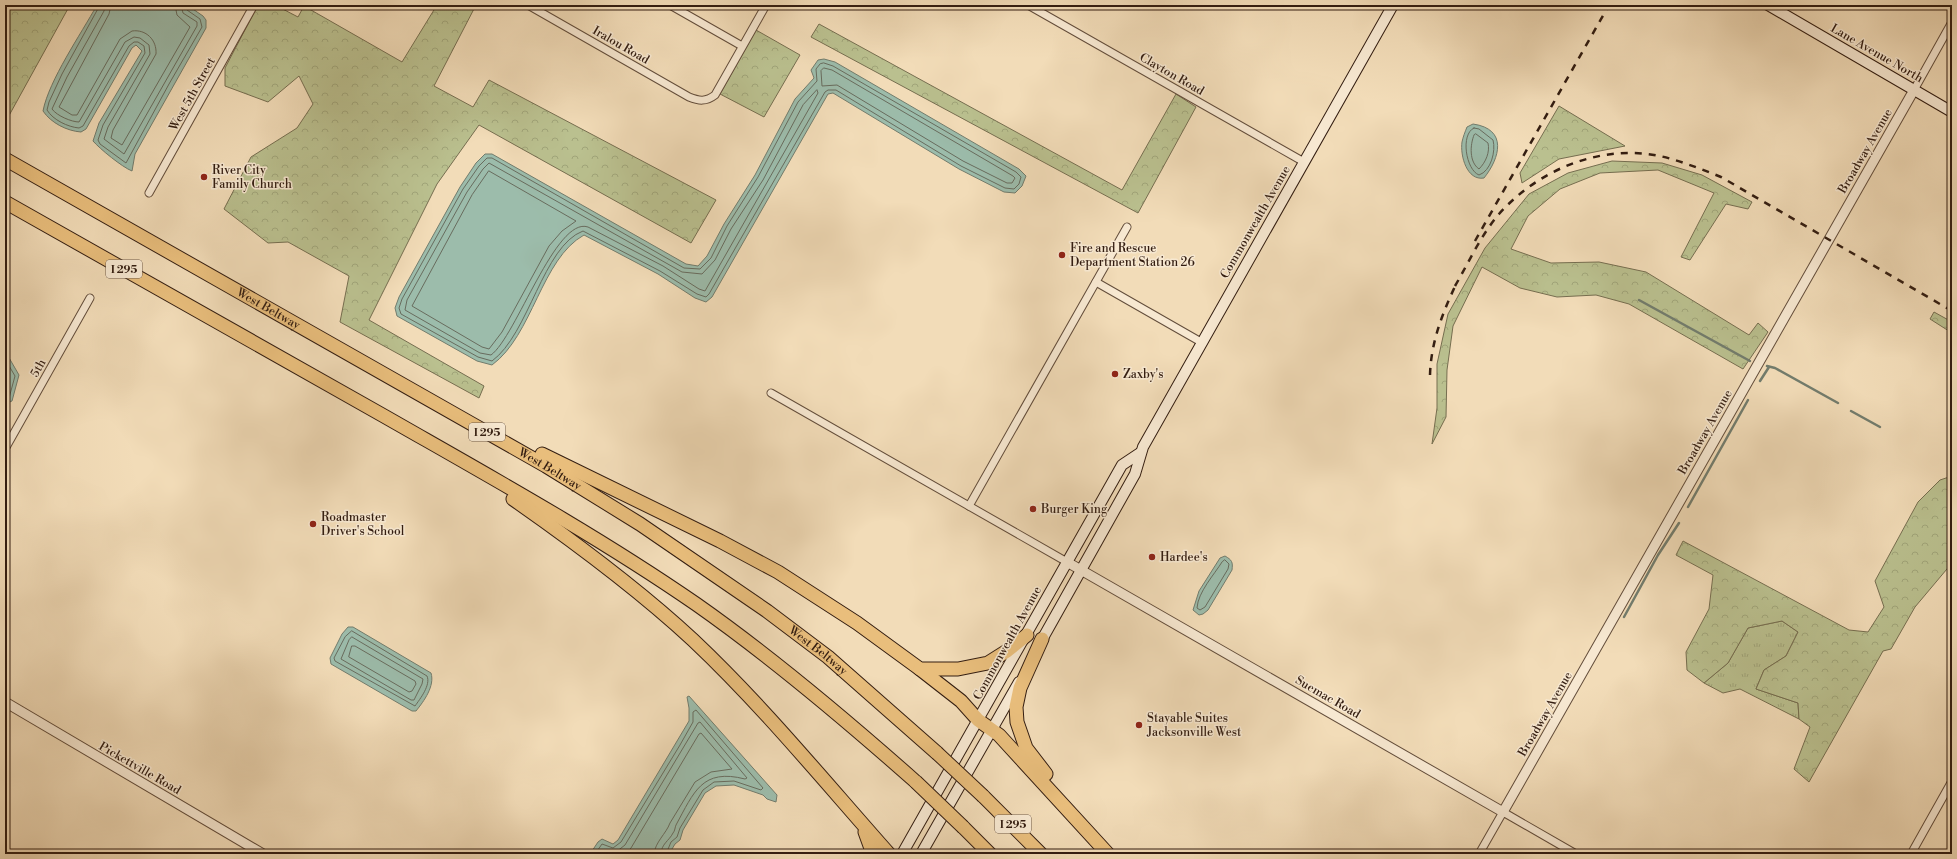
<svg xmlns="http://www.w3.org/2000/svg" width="1957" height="859" viewBox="0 0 1957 859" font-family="'Libre Bodoni',serif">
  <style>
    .grass { fill: url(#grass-tufts); stroke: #766e50 }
    .forest { fill: url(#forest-crowns); stroke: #766e50 }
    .water { fill: #9cbcab; stroke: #727c6d }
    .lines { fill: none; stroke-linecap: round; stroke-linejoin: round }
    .shore { stroke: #686c5e; stroke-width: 1 }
    .stream { stroke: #727c6d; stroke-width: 2.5 }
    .minor-casing { stroke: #634d3b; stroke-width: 9 }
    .tertiary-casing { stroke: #634d3b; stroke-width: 11 }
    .secondary-casing { stroke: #331d11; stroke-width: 12 }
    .motorway-casing { stroke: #331d11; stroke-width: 15 }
    .minor { stroke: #f7e8d1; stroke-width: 7 }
    .tertiary { stroke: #f7e8d1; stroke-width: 9 }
    .secondary { stroke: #f7e8d1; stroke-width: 10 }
    .motorway { stroke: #e9be7c; stroke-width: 13 }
    .rail { stroke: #331d11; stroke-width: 2.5; stroke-dasharray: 7 7; stroke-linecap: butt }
    .motorway-bridge-casing { stroke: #331d11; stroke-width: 15; stroke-linecap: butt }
    .motorway-bridge { stroke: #e9be7c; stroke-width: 13 }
    .poi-dot { fill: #8f2418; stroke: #f7e8d1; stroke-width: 1.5 }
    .labels { text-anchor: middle; stroke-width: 3; stroke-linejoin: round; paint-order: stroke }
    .shield { fill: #f7e8d1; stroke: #6e5a4b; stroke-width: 1 }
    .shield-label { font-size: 11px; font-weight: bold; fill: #331d11 }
    .street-label { font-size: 12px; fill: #331d11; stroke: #f7e8d1 }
    .poi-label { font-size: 12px; fill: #331d11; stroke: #f7e8d1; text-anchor: start }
  </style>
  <defs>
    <pattern id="grass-tufts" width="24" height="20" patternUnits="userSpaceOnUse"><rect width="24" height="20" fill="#bac08f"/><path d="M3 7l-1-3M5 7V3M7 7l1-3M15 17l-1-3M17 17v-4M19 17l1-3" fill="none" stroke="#a0a57a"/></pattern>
    <pattern id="forest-crowns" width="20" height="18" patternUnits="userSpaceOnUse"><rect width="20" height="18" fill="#bac08f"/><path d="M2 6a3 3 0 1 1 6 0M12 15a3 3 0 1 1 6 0" fill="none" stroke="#a0a57a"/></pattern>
  </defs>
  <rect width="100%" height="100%" fill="#f2dcb8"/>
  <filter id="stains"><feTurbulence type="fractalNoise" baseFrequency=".005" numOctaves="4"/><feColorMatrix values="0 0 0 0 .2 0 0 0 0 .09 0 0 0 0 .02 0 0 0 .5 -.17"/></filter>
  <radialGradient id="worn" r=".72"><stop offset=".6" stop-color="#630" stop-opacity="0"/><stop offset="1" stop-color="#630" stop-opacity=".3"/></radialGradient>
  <polygon class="grass" points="1782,621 1798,632 1786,656 1764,670 1756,689 1798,703 1799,719 1740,689 1723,693 1704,683 1728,663 1748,628"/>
  <g class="forest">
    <polygon points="5,5 70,5 6,121 5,120"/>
    <polygon points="258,5 275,5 298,17 304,6 402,62 437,5 476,5 434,86 473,107 489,80 716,200 691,243 479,125 437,184 369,320 484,386 479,398 340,322 349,276 288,242 268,243 224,209 251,157 297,128 313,104 299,76 268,102 225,86 225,68"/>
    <polygon points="819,24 1122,190 1176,94 1196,107 1138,213 811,37"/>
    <polygon points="756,30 800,55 764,117 720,94"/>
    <polygon points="1559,106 1625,146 1559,159 1522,183 1520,173"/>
    <polygon points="1612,161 1662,163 1702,175 1752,202 1748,209 1726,204 1690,260 1681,257 1714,193 1658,170 1600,173 1560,189 1528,216 1511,249 1551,263 1599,262 1646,272 1749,335 1758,323 1768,332 1743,369 1629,304 1596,295 1557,297 1520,288 1482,267 1453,326 1447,370 1446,417 1432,444 1437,408 1437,364 1448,314 1485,248 1529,194 1568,173"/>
    <polygon points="1934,312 1952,322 1952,333 1930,319"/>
    <polygon points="1952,476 1952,563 1915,607 1891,649 1883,651 1809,782 1794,769 1810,727 1799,719 1798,703 1756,689 1764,670 1786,656 1798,632 1782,621 1748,628 1728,663 1704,683 1687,670 1686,652 1709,609 1713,575 1676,555 1683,541 1849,630 1868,632 1884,607 1875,581 1918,502 1940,480"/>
  </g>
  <g class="water">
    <path d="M97,5H187L203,16L206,20V28L135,154L132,171C122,167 100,149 93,141L99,123L142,51L136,45L132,48L86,129L81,132C67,131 51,123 43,111C49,80 81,34 97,5Z"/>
    <path d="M824,59L835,62L1019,169L1026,176L1022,186L1015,193L1004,192L959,169L833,93L828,94L712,297L706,302L695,298L658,274L584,235C541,259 533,335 492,365L477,361L397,316L395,308L399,297L460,187L476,163L485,154H492L686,264L698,266L707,256L724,224L755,175L795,99L814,78L811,70L818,60Z"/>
    <path d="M1473,124C1508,129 1500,158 1484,178C1467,181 1460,156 1462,142C1463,137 1465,132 1467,127Z"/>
    <polygon points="5,355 8,356 19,375 12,401 5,404"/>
    <path d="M1225,556C1232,560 1233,562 1232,570L1208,610L1203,614L1199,615L1193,610L1199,591L1220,558Z"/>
    <path d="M348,627H353L431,673C435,686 424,701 416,711H412L331,664L330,658L342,634Z"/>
    <polygon points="689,696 777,795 776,802 767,799 763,795 734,785 716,786 705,793 683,830 680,840 675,844 669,854 590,854 598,842 602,839 613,844 618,840 689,721 689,708 687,697"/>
  </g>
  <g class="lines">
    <g class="shore">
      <path d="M100,5L62,74L49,102L47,110C53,120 68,127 79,128L83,126L129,46L134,42H138L144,46L145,53L103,125L98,140L100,144L126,163L169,84L202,27L200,19L187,10L186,5"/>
      <path d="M105,5L104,11L67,77L52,109C57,116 72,122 79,122L125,42L134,37L140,38L149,45L150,54L108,127L104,139L124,154L197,26V22L183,13L181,5"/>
      <path d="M111,5L109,14L59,107L72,115H77L120,39L132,31C146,29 157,40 156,54L113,130L111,138L122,145L190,27L177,15L175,5"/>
      <path d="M824,63L833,66L1016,172L1021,177L1019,184L1014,189L1005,188L961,166L836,90H828L825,92L709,294L706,297L697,294L660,271L583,231C543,246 529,334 492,361L478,357L401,314L399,308L402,299L463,189L479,166L487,158H492L684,268L700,269L711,258L727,226L758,177L798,102L817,81L816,69L820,64Z"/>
      <polygon points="824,68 832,70 1013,176 1015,178 1012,183 1007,183 963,161 837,85 822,86 821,71"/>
      <path d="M817,90L818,93L705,291L699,289L663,266L588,227C556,216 516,337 491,355L480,353L405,310L407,300L467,192L483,169L489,163L682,272L702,274L715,260L731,229L763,180L803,105Z"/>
      <path d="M1474,128L1479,129L1493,140C1496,151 1491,171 1479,175C1466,170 1460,134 1474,128Z"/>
      <path d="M1476,134L1488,143C1490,152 1486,162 1479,169C1469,162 1470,145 1474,135Z"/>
      <polygon points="489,171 576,221 562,231 549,246 502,332 489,349 482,347 412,306 472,195"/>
      <polyline points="5,359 15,376 9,398 5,400"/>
      <path d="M1225,560L1229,564L1228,569L1205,607L1200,610L1197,608C1198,592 1214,575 1222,562Z"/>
      <path d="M352,631L427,676C431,685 420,699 415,706L335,661L334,658L345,637Z"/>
      <polygon points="352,637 423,679 422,684 414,700 411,700 341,659 349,640"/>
      <polygon points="352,646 355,646 415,681 416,684 412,691 409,692 349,657"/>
      <polyline points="595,854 602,844 613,848 621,842 680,745 693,722 693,712 696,710 763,788 761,790 734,781 714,782 703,790 680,828 677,837 671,842 666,854"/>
      <path d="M601,854L604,850L616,852L625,845L698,723L700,722L747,778L745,779C702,768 694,792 676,825C675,827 675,831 673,833C669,841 661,844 661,854"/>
      <path d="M625,854L631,848L699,734L701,733L732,769L711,772L695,782L670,823C666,834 655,842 654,854"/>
    </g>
    <g class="stream">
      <polyline points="1639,300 1750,361"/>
      <polyline points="1767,366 1775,368 1838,403"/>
      <polyline points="1760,381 1769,367"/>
      <polyline points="1851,411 1880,427"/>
      <polyline points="1688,507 1748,400"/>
      <polyline points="1624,617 1658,555 1679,523"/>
    </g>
    <defs>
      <g id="minor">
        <path d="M528,5L689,97C699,101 706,102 715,95L766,5"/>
        <polyline points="670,5 742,46"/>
        <polyline points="1028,5 1304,162"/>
        <polyline points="1914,90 1952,22"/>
        <polyline points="149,193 254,5"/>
        <polyline points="1096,282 1201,342"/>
        <polyline points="771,393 1067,562"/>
        <polyline points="5,449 90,298"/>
        <polyline points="969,506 1127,227"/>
        <polyline points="1479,854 1503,812 1576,854"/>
        <polyline points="1911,854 1952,781"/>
      </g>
      <g id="tertiary">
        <polyline points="1067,562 1503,812 1914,90"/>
        <polyline points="5,702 263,854"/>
      </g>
      <g id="secondary">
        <polyline points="1768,5 1952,112"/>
        <polyline points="1039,645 1135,474 1143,447 1393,5"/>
        <polyline points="902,854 1122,465 1140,453"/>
        <polyline points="921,854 1019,682"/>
      </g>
      <g id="motorway">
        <path id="s1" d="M5,159L546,466L640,524L767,611L828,657L937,753"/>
        <path d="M5,202C131,273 257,345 384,416C489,476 596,535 696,604C773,658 845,719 916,782"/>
        <polyline points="542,454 720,541 778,572 857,623 920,669 958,669 988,663 1007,651 1027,635"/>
        <path d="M513,499C576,543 637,588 693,640C763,706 825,782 889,854"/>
        <polyline points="1042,639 1020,688 1016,707 1017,722 1026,748 1046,774"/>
        <polyline points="920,669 961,701 978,720 999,735 1108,854"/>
        <polyline points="983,796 1041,854"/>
        <polyline points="963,827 990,854"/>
        <polyline points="865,832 873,854"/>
      </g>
    </defs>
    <use href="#minor" class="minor-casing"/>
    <use href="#tertiary" class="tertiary-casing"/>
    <use href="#secondary" class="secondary-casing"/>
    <use href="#motorway" class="motorway-casing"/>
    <use href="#minor" class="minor"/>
    <use href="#tertiary" class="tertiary"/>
    <use href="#secondary" class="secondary"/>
    <use href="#motorway" class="motorway"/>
    <g class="rail">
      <polyline points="1475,241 1609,5"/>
      <path d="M1455,286C1469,262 1481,235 1499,214C1539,169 1601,144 1660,156C1681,161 1701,169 1721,177L1952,311"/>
      <path d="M1430,375C1431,341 1443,312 1457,282"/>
    </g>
    <defs>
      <g id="motorway-bridge">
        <polyline points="937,753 983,796"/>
        <polyline points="916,782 963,827"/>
      </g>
    </defs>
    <use href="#motorway-bridge" class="motorway-bridge-casing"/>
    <use href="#motorway-bridge" class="motorway-bridge"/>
  </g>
  <g class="poi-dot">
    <circle cx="204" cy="177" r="4"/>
    <circle cx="1062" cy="255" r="4"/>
    <circle cx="1115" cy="374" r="4"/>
    <circle cx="1033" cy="509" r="4"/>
    <circle cx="313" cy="524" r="4"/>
    <circle cx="1152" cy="557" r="4"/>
    <circle cx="1139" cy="725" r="4"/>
  </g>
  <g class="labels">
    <g class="shield">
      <rect x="106" y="260" width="36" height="18" rx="3"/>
      <rect x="469" y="423" width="36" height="18" rx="3"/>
      <rect x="995" y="815" width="36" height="18" rx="3"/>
    </g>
    <g class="shield-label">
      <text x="124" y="273">I 295</text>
      <text x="487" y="436">I 295</text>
      <text x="1013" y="828">I 295</text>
    </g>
    <g class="street-label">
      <text transform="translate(621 45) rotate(30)" y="4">Iralou Road</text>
      <text transform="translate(1877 53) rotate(30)" y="4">Lane Avenue North</text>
      <text transform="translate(1172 74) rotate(30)" y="4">Clayton Road</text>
      <text transform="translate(192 94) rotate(-61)" y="4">West 5th Street</text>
      <text transform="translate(1865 151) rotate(-60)" y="4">Broadway Avenue</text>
      <text transform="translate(1255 222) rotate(-60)" y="4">Commonwealth Avenue</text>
      <text dy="4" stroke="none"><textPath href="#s1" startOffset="303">West Beltway</textPath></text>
      <text transform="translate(38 368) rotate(-61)" y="4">5th</text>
      <text transform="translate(1705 432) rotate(-60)" y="4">Broadway Avenue</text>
      <text dy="4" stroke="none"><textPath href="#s1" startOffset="627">West Beltway</textPath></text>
      <text transform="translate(1007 643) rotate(-61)" y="4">Commonwealth Avenue</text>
      <text dy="4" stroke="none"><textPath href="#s1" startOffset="951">West Beltway</textPath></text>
      <text transform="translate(1328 697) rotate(30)" y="4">Suemac Road</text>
      <text transform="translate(1545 714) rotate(-60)" y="4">Broadway Avenue</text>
      <text transform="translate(140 768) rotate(30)" y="4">Pickettville Road</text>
    </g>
    <g class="poi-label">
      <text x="212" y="174">River City<tspan x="212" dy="14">Family Church</tspan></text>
      <text x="1070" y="252">Fire and Rescue<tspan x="1070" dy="14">Department Station 26</tspan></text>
      <text x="1123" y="378">Zaxby's</text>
      <text x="1041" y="513">Burger King</text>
      <text x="321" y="521">Roadmaster<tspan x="321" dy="14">Driver's School</tspan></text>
      <text x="1160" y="561">Hardee's</text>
      <text x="1147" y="722">Stayable Suites<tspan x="1147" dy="14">Jacksonville West</tspan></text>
    </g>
  </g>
  <rect width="1957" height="859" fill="none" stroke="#f2dcb8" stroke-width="20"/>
  <rect x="6" y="6" width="1945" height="847" fill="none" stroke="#331d11" stroke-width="2"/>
  <rect x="10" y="10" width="1937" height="839" fill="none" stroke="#331d11"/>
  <rect width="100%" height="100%" filter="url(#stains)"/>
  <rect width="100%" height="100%" fill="url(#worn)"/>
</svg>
